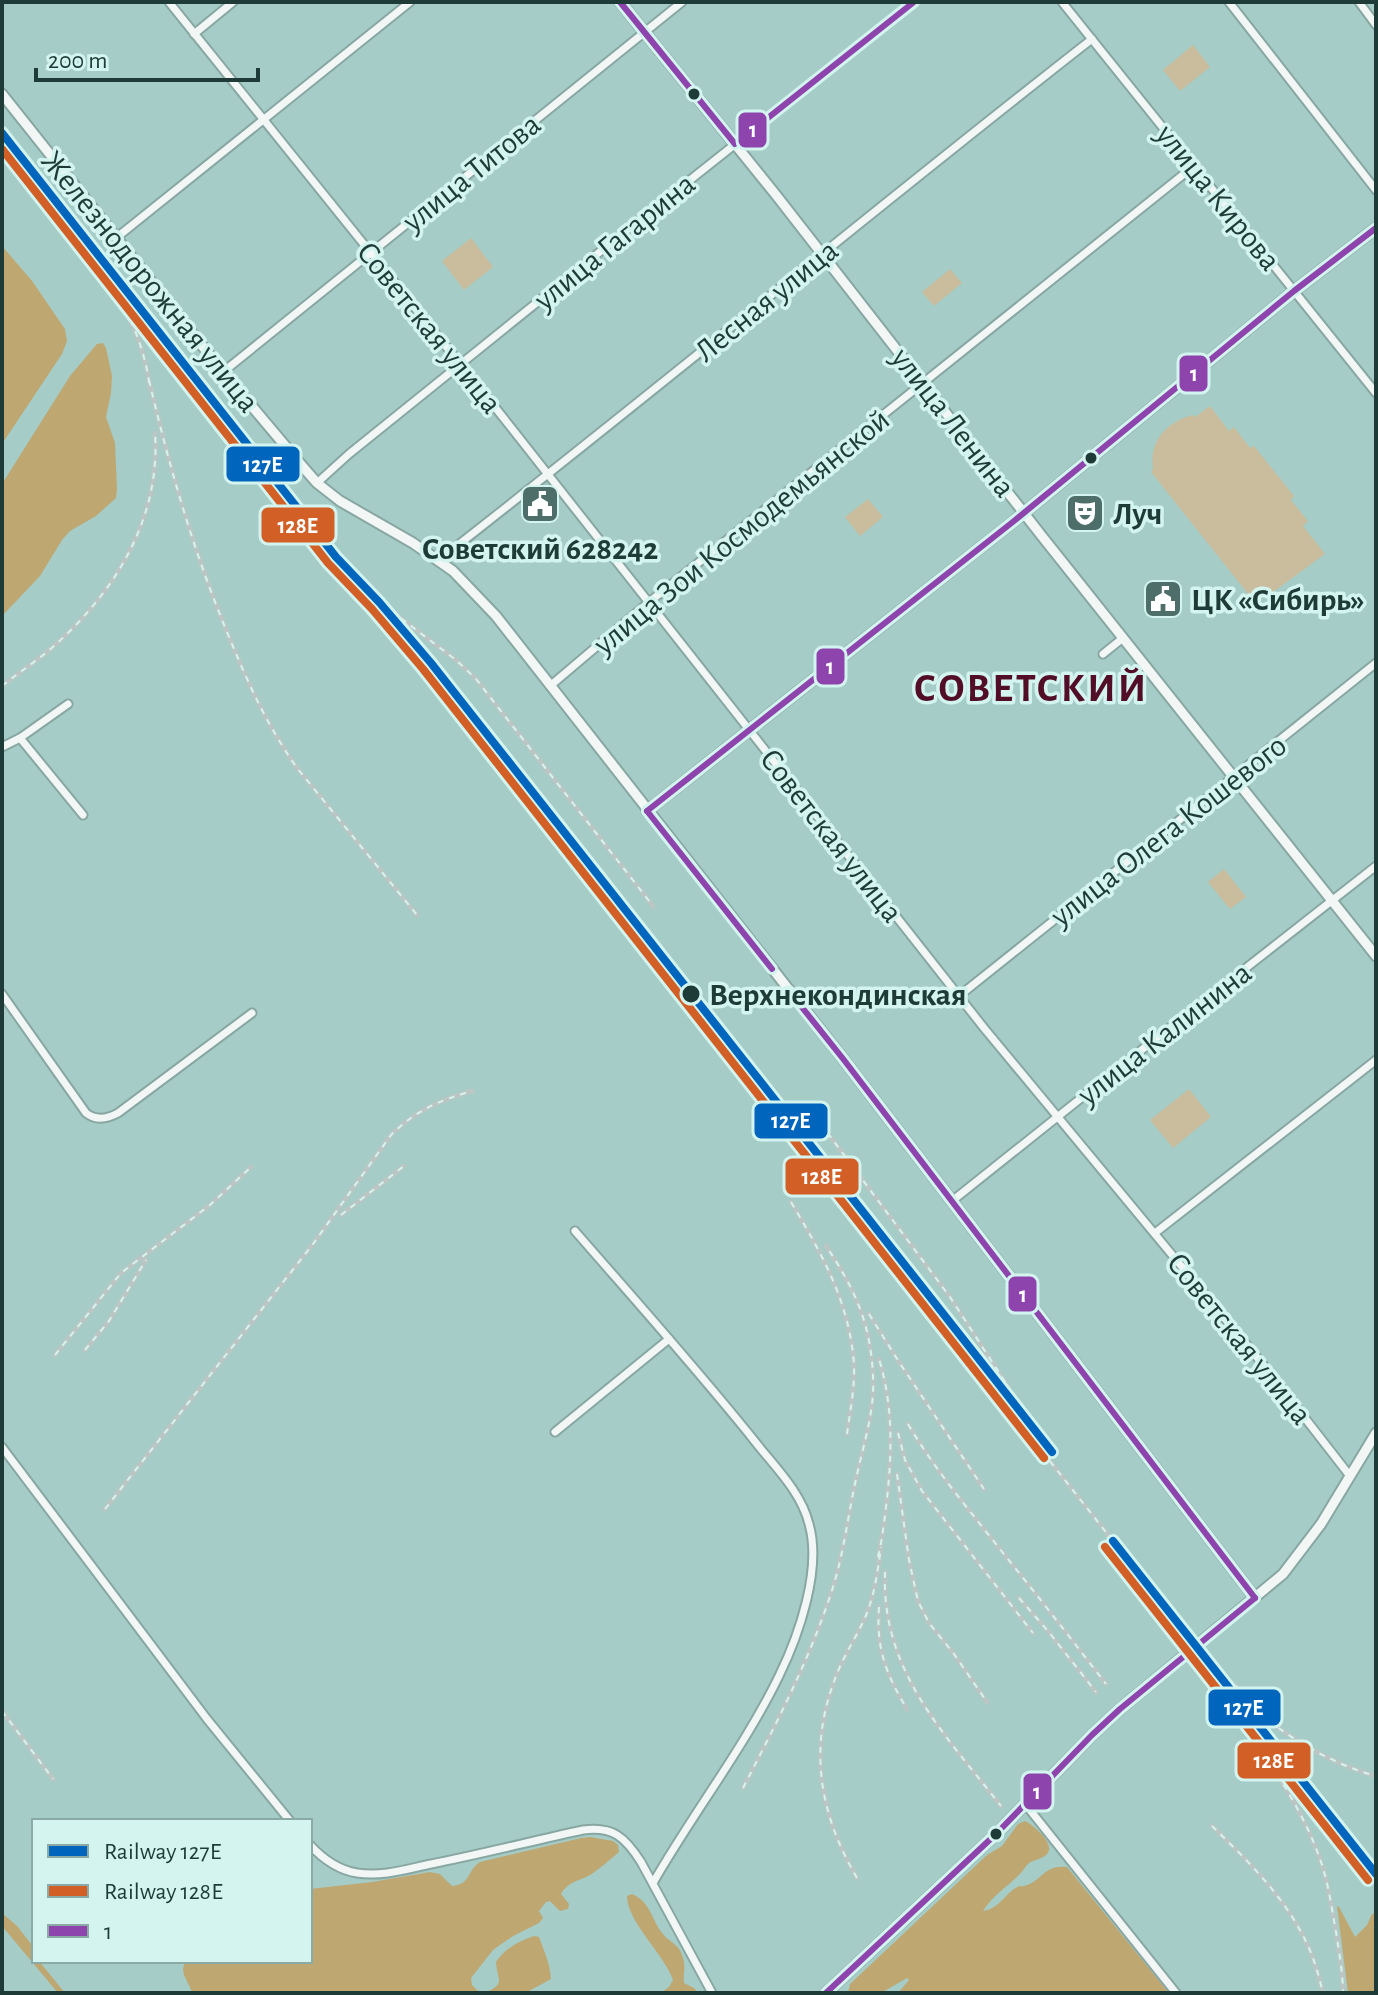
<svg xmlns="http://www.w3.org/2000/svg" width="1378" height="1995" viewBox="0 0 1378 1995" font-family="'Alegreya Sans',sans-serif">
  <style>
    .green { fill: #c9bd9d }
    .forest { fill: #bfa772 }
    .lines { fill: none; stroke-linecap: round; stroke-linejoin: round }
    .minor-casing { stroke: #88a7a3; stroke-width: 11 }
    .major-casing { stroke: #88a7a3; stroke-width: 13 }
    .minor { stroke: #f2f7f6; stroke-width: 7 }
    .major { stroke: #f2f7f6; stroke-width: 9 }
    .rail-casing { stroke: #bbc6c4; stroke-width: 5 }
    .rail { stroke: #d3f4ef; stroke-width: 2; stroke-dasharray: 6; stroke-linecap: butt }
    .bus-1-casing { stroke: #d3f4ef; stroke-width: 12 }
    .bus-1 { stroke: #8e44ad; stroke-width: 6 }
    .rail-1-casing { stroke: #d3f4ef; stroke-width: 14 }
    .rail-2-casing { stroke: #d3f4ef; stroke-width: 14 }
    .rail-1 { stroke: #0065bd; stroke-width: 8 }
    .rail-2 { stroke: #d25f25; stroke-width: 8 }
    .bus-dot { fill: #1e3b37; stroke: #d3f4ef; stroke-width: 3 }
    .labels { text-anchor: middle; stroke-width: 7; stroke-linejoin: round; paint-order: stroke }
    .street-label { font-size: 32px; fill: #1e3b37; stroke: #d3f4ef }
    .poi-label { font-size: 32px; font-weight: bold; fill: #1e3b37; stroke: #d3f4ef; text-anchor: start }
    .stop-label { font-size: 32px; font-weight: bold; fill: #1e3b37; stroke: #d3f4ef; text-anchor: start }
    .district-label { font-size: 40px; font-weight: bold; letter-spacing: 2px; fill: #520e26; stroke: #d3f4ef }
    .line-badge { stroke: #d3f4ef; stroke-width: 3 }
    .badge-label { font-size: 22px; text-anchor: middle; font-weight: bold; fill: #fff }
  </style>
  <rect width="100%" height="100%" fill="#a5ccc6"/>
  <g class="green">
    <polygon points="1193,45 1210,67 1180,91 1163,70"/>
    <polygon points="471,238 493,267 464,290 442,261"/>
    <polygon points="950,269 962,283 934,306 922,292"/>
    <path d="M1210,406L1229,431L1234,427L1250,448L1254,446L1294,496L1291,500L1308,521L1303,526L1325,554L1269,595L1261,598L1249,595L1151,472L1153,469C1149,441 1166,422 1193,415L1195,417Z"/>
    <polygon points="868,499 883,517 860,536 845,517"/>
    <polygon points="1224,869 1246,897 1230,909 1208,882"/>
    <polygon points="1189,1089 1211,1117 1173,1148 1150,1120"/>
  </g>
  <g class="forest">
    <polygon points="2,246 32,281 65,329 67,341 62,354 2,444"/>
    <polygon points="103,343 106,348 112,376 111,393 106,417 115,443 117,489 116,498 96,516 70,531 62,540 40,576 2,616 2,484 70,376 97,344"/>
    <path d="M1025,1821C1033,1825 1051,1840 1049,1850C1047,1859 1034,1859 1028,1864C1025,1867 1023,1871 1020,1874C1007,1887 992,1896 983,1911C998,1909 1003,1897 1014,1889C1025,1882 1015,1889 1027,1885C1042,1880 1045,1864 1067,1867L1169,1993H898L909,1980L907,1978L881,1993H848L850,1984L987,1855L1002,1846L1018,1824Z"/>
    <path d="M590,1837L613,1841L618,1845L619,1852C610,1859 602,1867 593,1873C582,1881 569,1880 561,1894L569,1904L568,1909L560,1911L550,1901L546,1902L539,1911L543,1918L539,1923L513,1936L493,1950L471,1978L472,1985L480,1993H192C189,1981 177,1971 187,1961H310V1889L372,1882L430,1872L440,1874L452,1886C472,1884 466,1871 480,1862L581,1838Z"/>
    <path d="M632,1894C652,1903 651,1920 663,1934C671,1944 679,1943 683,1958C686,1966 683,1974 684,1983L694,1988L698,1993H661L669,1987L673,1980C665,1955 627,1922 627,1896Z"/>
    <polygon points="1337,1906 1339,1907 1355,1937 1367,1925 1372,1914 1376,1913 1376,1993 1348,1993"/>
    <polygon points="2,1913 17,1926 32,1945 34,1961 39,1961 65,1993 58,1993 2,1926"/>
    <path d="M534,1936L539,1937C544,1951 550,1963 551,1979L529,1991V1993H484C507,1984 497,1980 496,1962C505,1948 519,1941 534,1936Z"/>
  </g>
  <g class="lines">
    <defs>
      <g id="minor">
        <polyline points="169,2 502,416 984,1028 1270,1373 1350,1476"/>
        <polyline points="1062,2 1376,393"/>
        <polyline points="1229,2 1376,190"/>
        <polyline points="1359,2 1376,25"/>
        <polyline points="194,34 233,2"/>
        <polyline points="116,238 410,2"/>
        <polyline points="223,372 682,2"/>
        <polyline points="317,483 349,454 617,238 914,2"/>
        <path d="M440,561L453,549C668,381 877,207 1092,39"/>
        <polyline points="1103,654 1123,638"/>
        <polyline points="550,686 648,603 1194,166"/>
        <polyline points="20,738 83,815"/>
        <polyline points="2,747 20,738 68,704"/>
        <path d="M2,994L86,1113C96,1121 107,1119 118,1113L252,1013"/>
        <polyline points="959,996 1376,663"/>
        <polyline points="952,1201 1130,1059 1376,866"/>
        <path d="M575,1231C635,1300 696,1368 753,1439C773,1465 801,1491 809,1524C822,1569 799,1635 779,1676C744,1748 693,1813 653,1883"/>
        <polyline points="1155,1233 1376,1060"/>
        <polyline points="555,1432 669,1339"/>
        <polyline points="2,1447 207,1719 290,1821"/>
        <polyline points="1026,1805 1176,1993"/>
        <path d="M310,1845C323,1859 338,1870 357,1873C382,1877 407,1869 431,1864C482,1854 532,1841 583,1830C613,1826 625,1837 641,1862L712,1993"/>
      </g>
      <g id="major">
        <polyline points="620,2 776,195 1041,535 1376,956"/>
        <polyline points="2,94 223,372 303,467 317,483 340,501 413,543 453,571 496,616 844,1060 1255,1598"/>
        <polyline points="647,811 1014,521 1294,291 1376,228"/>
        <polyline points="826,1993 997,1833 1092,1735 1120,1709 1283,1574 1321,1524 1376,1433"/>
      </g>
    </defs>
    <use href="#minor" class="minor-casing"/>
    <use href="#major" class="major-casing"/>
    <use href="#minor" class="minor"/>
    <use href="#major" class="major"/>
    <defs>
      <g id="rail">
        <path d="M101,268C126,306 145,344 150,389"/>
        <path d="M149,380C169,466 193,550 227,632C248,683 265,722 297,768L417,915"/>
        <polyline points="336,557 1113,1541"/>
        <polyline points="382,604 456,660 476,679 653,906"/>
        <path d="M2,686C17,674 32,664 47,652C112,597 161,521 155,433"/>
        <polyline points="806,1104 950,1297 1009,1388"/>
        <path d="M791,1202C822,1254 850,1303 854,1365C855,1388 850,1411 847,1434"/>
        <polyline points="341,1215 404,1166"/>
        <polyline points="869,1314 899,1362 984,1489"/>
        <polyline points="85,1350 109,1321 146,1260"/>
        <polyline points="55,1355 121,1273 210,1205 251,1167"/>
        <path d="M908,1424C935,1470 970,1511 1003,1553C1038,1596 1072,1640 1106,1684"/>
        <polyline points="898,1433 905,1460 922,1491 1033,1633"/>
        <polyline points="897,1474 909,1560 918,1601 929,1623 954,1654 987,1702"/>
        <path d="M105,1509L313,1244L391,1135C415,1111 440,1100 472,1091"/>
        <path d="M878,1557C882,1540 884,1524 886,1507C892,1457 894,1408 879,1359"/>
        <path d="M885,1572C881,1671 944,1733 1001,1806"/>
        <polyline points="1019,1598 1048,1631 1096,1692"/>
        <path d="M879,1607C876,1649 886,1674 907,1709"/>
        <path d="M1203,1665C1244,1730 1298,1791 1322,1865C1329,1887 1332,1910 1336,1932C1339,1952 1343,1973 1343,1993"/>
        <path d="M1236,1686C1249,1700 1261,1714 1276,1726C1304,1747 1342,1767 1376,1776"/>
        <polyline points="2,1711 53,1779"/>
        <path d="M743,1788C777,1722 811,1657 833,1587C844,1552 848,1515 856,1479C863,1446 875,1411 873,1377C871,1324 855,1289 826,1246"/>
        <path d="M1212,1826C1248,1861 1287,1899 1308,1946C1315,1961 1319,1977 1323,1993"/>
        <path d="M857,1878C820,1815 808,1749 835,1679C843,1656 858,1635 867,1613C875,1592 878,1569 881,1547"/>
      </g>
    </defs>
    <use href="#rail" class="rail-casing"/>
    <use href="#rail" class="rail"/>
    <defs>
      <g id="bus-1">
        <polyline points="620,2 735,144 914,2"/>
        <polyline points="647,811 1014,521 1294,291 1376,228"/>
        <polyline points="647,811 772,969"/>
        <polyline points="789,991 844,1060 1255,1598"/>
        <polyline points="826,1993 997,1833 1092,1735 1120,1709 1255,1598"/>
      </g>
    </defs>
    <use href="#bus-1" class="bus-1-casing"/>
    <use href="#bus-1" class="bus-1"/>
    <defs>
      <g id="rail-1">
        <polyline points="2,133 336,557 379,602 431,663 1052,1452"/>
        <polyline points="1113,1541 1376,1874"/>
      </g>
      <g id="rail-2">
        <polyline points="2,149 328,563 372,609 423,669 1044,1458"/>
        <polyline points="1105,1547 1368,1880"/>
      </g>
    </defs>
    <use href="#rail-1" class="rail-1-casing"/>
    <use href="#rail-2" class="rail-2-casing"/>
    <use href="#rail-1" class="rail-1"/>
    <use href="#rail-2" class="rail-2"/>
  </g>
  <defs>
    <symbol id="civic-square" viewBox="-11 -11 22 22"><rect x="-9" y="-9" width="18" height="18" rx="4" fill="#4d6e69" stroke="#d3f4ef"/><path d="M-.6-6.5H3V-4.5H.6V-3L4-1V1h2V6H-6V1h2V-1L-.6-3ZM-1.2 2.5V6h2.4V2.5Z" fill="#fff"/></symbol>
    <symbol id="theatre-square" viewBox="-11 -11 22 22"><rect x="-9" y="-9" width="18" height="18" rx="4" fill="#4d6e69" stroke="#d3f4ef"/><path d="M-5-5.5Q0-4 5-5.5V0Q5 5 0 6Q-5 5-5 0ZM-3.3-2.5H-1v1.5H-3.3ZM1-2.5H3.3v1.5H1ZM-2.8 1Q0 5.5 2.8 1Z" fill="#fff"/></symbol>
  </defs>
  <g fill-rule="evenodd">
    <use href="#civic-square" x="518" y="482" width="44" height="44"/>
    <use href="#theatre-square" x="1063" y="491" width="44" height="44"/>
    <use href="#civic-square" x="1141" y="577" width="44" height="44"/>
  </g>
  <g class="bus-dot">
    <circle cx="694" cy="94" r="7"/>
    <circle cx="1091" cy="458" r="7"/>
    <circle cx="691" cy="994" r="10"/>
    <circle cx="996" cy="1834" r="7"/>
  </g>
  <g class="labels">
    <g class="street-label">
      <text transform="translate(471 172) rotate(-39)" y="11">улица Титова</text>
      <text transform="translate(1219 197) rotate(51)" y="11">улица Кирова</text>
      <text transform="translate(614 241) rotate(-39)" y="11">улица Гагарина</text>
      <text transform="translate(151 281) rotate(51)" y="11">Железнодорожная улица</text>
      <text transform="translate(766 300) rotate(-39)" y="11">Лесная улица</text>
      <text transform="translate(430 327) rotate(51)" y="11">Советская улица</text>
      <text transform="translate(954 422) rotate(52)" y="11">улица Ленина</text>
      <text transform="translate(741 531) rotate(-39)" y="11">улица Зои Космодемьянской</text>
      <text transform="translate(1168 830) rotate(-38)" y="11">улица Олега Кошевого</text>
      <text transform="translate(832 835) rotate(52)" y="11">Советская улица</text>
      <text transform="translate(1164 1033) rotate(-38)" y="11">улица Калинина</text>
      <text transform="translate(1240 1338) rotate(51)" y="11">Советская улица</text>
    </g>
    <g class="poi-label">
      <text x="1113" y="524">Луч</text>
      <text x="540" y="559" text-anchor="middle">Советский 628242</text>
      <text x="1191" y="610">ЦК «Сибирь»</text>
    </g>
    <g class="stop-label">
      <text x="709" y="1005">Верхнекондинская</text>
    </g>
    <g class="district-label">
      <text x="1031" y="701">СОВЕТСКИЙ</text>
    </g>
  </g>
  <g class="line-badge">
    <rect x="737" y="111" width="31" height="38" rx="8" fill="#8e44ad"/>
    <rect x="1178" y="354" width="31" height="39" rx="8" fill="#8e44ad"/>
    <rect x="225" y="445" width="76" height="38" rx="8" fill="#0065bd"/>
    <rect x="260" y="506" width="76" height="38" rx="8" fill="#d25f25"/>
    <rect x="815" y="647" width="31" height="39" rx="8" fill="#8e44ad"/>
    <rect x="753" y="1102" width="76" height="38" rx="8" fill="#0065bd"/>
    <rect x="784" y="1157" width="76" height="39" rx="8" fill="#d25f25"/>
    <rect x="1007" y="1275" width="31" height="38" rx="8" fill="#8e44ad"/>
    <rect x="1207" y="1688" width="75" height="39" rx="8" fill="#0065bd"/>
    <rect x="1236" y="1741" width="76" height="39" rx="8" fill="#d25f25"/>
    <rect x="1022" y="1772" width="31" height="39" rx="8" fill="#8e44ad"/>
  </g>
  <g class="badge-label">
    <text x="753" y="137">1</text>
    <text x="1194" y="381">1</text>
    <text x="263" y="472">127Е</text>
    <text x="298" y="533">128Е</text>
    <text x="830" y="674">1</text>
    <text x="791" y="1128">127Е</text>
    <text x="822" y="1184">128Е</text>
    <text x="1023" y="1302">1</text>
    <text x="1244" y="1715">127Е</text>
    <text x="1274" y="1768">128Е</text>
    <text x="1037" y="1799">1</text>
  </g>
  <rect width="1378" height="1995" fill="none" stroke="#1e3b37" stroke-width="8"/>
  <rect x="32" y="1819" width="280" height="144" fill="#d3f4ef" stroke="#8baaa5" stroke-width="2"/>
  <rect x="48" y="1845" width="40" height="12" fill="#0065bd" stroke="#8baaa5" stroke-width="2"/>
  <text x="104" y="1859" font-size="24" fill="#1e3b37">Railway 127Е</text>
  <rect x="48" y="1885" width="40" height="12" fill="#d25f25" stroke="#8baaa5" stroke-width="2"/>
  <text x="104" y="1899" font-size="24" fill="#1e3b37">Railway 128Е</text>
  <rect x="48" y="1925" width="40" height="12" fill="#8e44ad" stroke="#8baaa5" stroke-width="2"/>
  <text x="104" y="1939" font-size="24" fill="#1e3b37">1</text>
  <path d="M36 68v12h222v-12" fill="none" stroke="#1e3b37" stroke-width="4"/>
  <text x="48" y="68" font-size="24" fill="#1e3b37" stroke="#d3f4ef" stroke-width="6" paint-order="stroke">200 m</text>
</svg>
